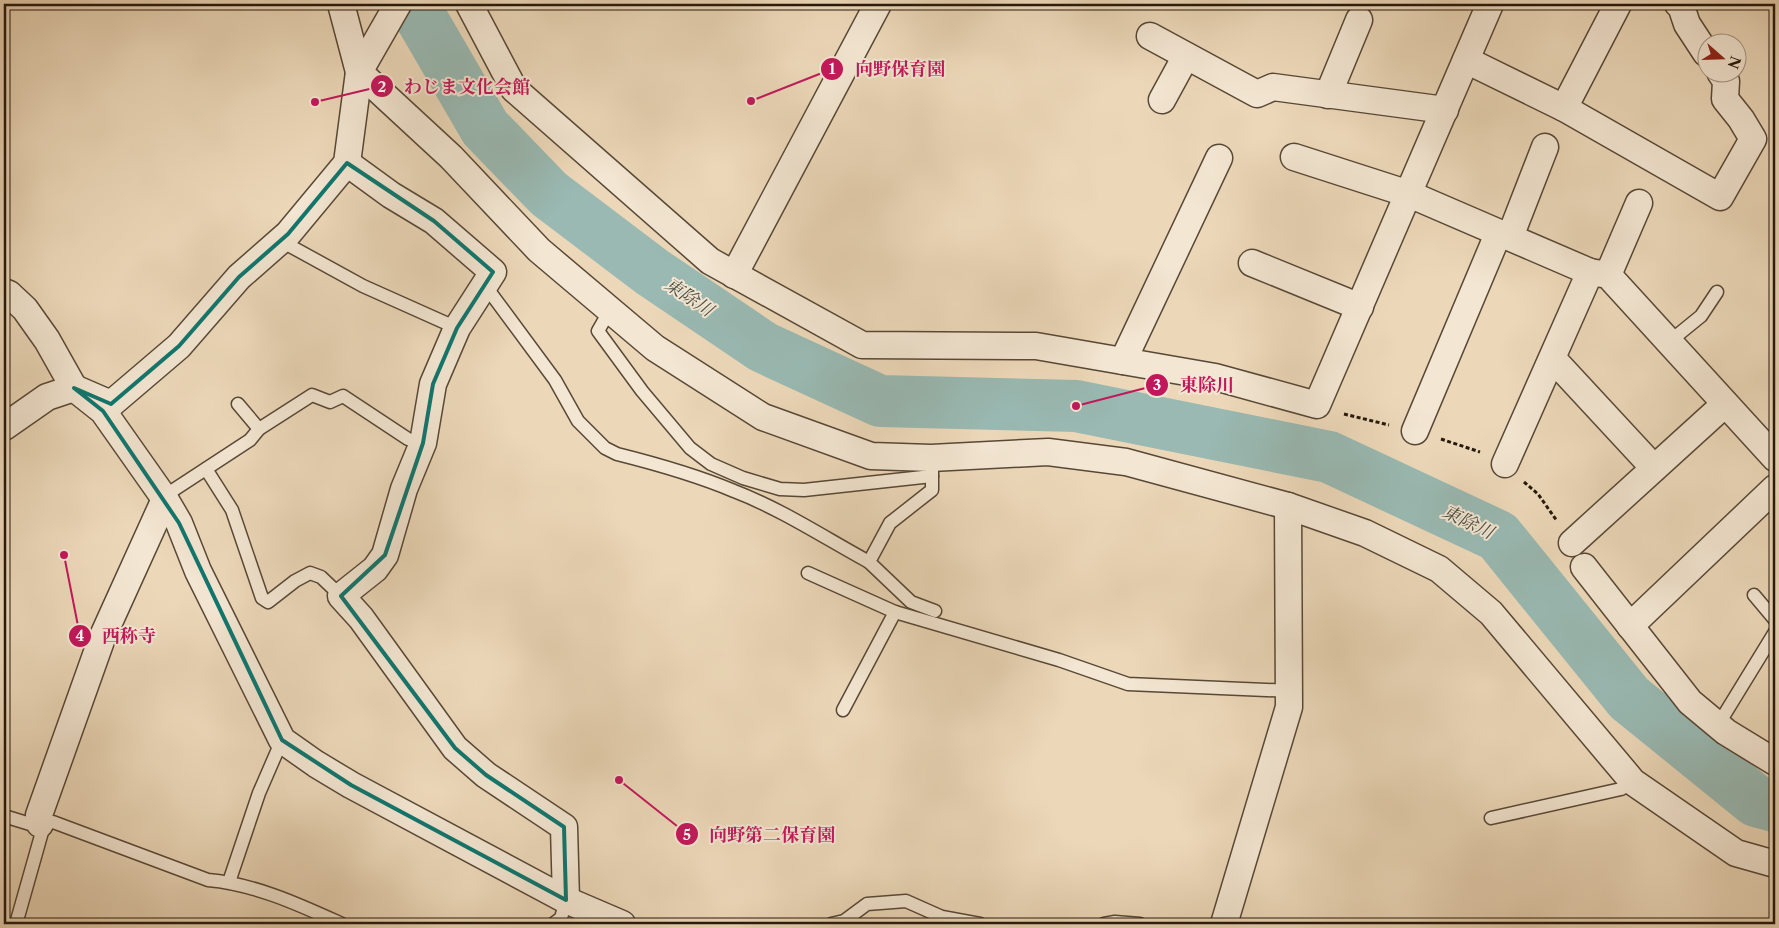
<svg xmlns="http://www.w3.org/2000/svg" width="1779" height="928" viewBox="0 0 1779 928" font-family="'Libre Caslon Text','Noto Serif JP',serif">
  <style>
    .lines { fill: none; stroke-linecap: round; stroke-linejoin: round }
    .river { stroke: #99b9b2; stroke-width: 52 }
    .service-casing { stroke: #584837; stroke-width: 15 }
    .minor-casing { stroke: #584837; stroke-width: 29 }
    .path { stroke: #26180c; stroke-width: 3; stroke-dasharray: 4 2.5; stroke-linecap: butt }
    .service { stroke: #f3e6d2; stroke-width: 12 }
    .minor { stroke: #f3e6d2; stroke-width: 26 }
    .marked { fill: none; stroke: #0f766e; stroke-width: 4; stroke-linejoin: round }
    .labels { text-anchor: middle; stroke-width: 4; stroke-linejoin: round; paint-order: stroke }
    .water-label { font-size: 18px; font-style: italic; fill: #4e5046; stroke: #f3e6d2 }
    .leader { fill: none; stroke: #c2185b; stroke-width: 2 }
    .callout-dot { fill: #c2185b; stroke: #f3e6d2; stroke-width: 2 }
    .mark-label { font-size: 15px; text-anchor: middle; font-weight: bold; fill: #fff }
    .callout-label { font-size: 18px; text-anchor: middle; font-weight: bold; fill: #c2185b; stroke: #f3e6d2; stroke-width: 4; stroke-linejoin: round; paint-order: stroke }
  </style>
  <rect width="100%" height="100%" fill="#ecd8b9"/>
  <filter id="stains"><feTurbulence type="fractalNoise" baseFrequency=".004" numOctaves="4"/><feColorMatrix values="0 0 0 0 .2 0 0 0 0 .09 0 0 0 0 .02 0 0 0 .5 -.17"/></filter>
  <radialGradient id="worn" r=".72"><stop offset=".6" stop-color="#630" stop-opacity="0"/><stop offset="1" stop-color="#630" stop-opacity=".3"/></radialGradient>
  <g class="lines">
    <polyline class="river" points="413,4 485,128 549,194 652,272 763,347 880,401 1076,406 1329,457 1498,536 1629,698 1756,801 1775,806"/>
    <defs>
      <g id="service">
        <polyline points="281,241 363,286 457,328"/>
        <path d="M484,284L555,380L578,421L605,448L617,454C657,464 696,475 734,491C781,509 825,538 869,562"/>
        <polyline points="610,310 598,331 642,391 690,448 711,464 743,478 780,489 804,490 932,476"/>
        <polyline points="1669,342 1701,316 1717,292"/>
        <polyline points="238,404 259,429"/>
        <polyline points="932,468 932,490 890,523 869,562 911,602 935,611"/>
        <polyline points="206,469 232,510 262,598 268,602 295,581 310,573 321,577 341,596"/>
        <polyline points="165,499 172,491 250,440 259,429 312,395 330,402 343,396 408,439 423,443"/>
        <polyline points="808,573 895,612 1059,660 1128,684 1291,691"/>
        <polyline points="1754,595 1775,620"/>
        <polyline points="843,710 895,612"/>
        <polyline points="1718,725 1775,632"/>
        <path d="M4,816L30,824L53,822L208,880C255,884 300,905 342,924"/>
        <polyline points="1491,818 1621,789 1633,782"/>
        <polyline points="229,882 259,793 282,740"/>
        <polyline points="16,924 42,832 40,824"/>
        <polyline points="553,924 561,918 566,900"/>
        <polyline points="831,924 844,921 867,904 906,901 942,917 980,924"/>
        <polyline points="1104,924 1115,922 1140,924"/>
      </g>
      <g id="minor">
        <polyline points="341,4 359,72 451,157 539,250 655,348 763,417 871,456 931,458 1048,452 1126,462 1288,506 1365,533 1439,569 1491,613 1633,782 1736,853 1775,864"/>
        <polyline points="469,4 514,89 710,261 862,345 1036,346 1215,377 1317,405 1490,4"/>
        <polyline points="1678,4 1681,6 1687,24 1706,53"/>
        <polyline points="1150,36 1257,94 1273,87 1445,110"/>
        <polyline points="1466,60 1564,108 1720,197 1753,139 1741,119 1725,99 1726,81 1720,72"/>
        <polyline points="1328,95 1359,20"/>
        <polyline points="1162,100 1186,56"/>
        <polyline points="1564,108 1618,4"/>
        <polyline points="1294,157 1409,194 1590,272 1608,275 1775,458"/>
        <polyline points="347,163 391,195 434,221 493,272 457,328 433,384 423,443 404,489 385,555 375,569 341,596 361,618 455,748 486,775 564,827 566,900"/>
        <polyline points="1510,237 1545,147"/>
        <polyline points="1252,263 1360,307"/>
        <polyline points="734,275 878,4"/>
        <polyline points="1608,275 1639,203"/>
        <polyline points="4,292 9,294 25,309 47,340 74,388 103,411 165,499 179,523 198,571 282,740 316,764 351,785 566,900 622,924"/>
        <polyline points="1553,359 1654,468"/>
        <polyline points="1123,361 1219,158"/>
        <polyline points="4,427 47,397 74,388 111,404 179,346 239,277 288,234 347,163 359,72 398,4"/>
        <polyline points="1415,431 1498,234"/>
        <polyline points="1505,464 1590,272"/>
        <polyline points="1572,543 1725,404"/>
        <polyline points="1584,567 1690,702 1726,732 1775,762"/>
        <polyline points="1630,626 1775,488"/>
        <polyline points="40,824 39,815 102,638 165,499"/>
        <polyline points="1224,924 1289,707 1288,506"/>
      </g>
    </defs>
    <use href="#service" class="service-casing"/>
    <use href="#minor" class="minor-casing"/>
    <g class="path">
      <polyline points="1344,414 1389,425"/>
      <polyline points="1441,439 1480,452"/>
      <polyline points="1524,482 1538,494 1557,521"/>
    </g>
    <use href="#service" class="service"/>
    <use href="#minor" class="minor"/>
  </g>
  <path class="marked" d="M347,163L434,221L493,272L457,328L433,384L423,443L385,555L341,596L455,748L486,775L564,827L566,900L351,785L282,740L179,523L103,411L74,388L111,404L179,346L239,277L288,234Z"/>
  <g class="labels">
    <g class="water-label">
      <text transform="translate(689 297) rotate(34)" y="6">東除川</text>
      <text transform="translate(1468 522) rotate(26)" y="6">東除川</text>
    </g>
  </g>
  <path class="leader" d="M751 101L832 69M315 102L382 86M1076 406L1157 385M64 555L80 636M619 780L687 834"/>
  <g class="callout-dot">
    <circle cx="751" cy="101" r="5"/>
    <circle cx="315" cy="102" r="5"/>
    <circle cx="1076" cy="406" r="5"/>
    <circle cx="64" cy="555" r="5"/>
    <circle cx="619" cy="780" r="5"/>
    <circle cx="832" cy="69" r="12"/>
    <circle cx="382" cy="86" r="12"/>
    <circle cx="1157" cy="385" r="12"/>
    <circle cx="80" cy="636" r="12"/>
    <circle cx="687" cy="834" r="12"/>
  </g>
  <g class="mark-label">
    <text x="832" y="74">1</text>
    <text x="382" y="92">2</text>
    <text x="1157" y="390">3</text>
    <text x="80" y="641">4</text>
    <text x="687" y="840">5</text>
  </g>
  <g class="callout-label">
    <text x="900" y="75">向野保育園</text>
    <text x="467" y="93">わじま文化会館</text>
    <text x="1207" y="391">東除川</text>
    <text x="129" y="642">西称寺</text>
    <text x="772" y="841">向野第二保育園</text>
  </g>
  <rect width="1779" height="928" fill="none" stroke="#ecd8b9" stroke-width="20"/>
  <rect x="5" y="5" width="1769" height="918" fill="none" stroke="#26180c" stroke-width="2.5"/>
  <rect x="10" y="10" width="1759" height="908" fill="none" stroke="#26180c"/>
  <g transform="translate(1722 58) rotate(110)"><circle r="24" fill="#f3e6d2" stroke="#a19483"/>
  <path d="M0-4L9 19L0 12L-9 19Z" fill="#8f2418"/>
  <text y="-8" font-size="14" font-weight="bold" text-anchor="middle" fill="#26180c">N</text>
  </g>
  <rect width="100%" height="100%" filter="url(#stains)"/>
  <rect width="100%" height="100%" fill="url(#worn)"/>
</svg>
